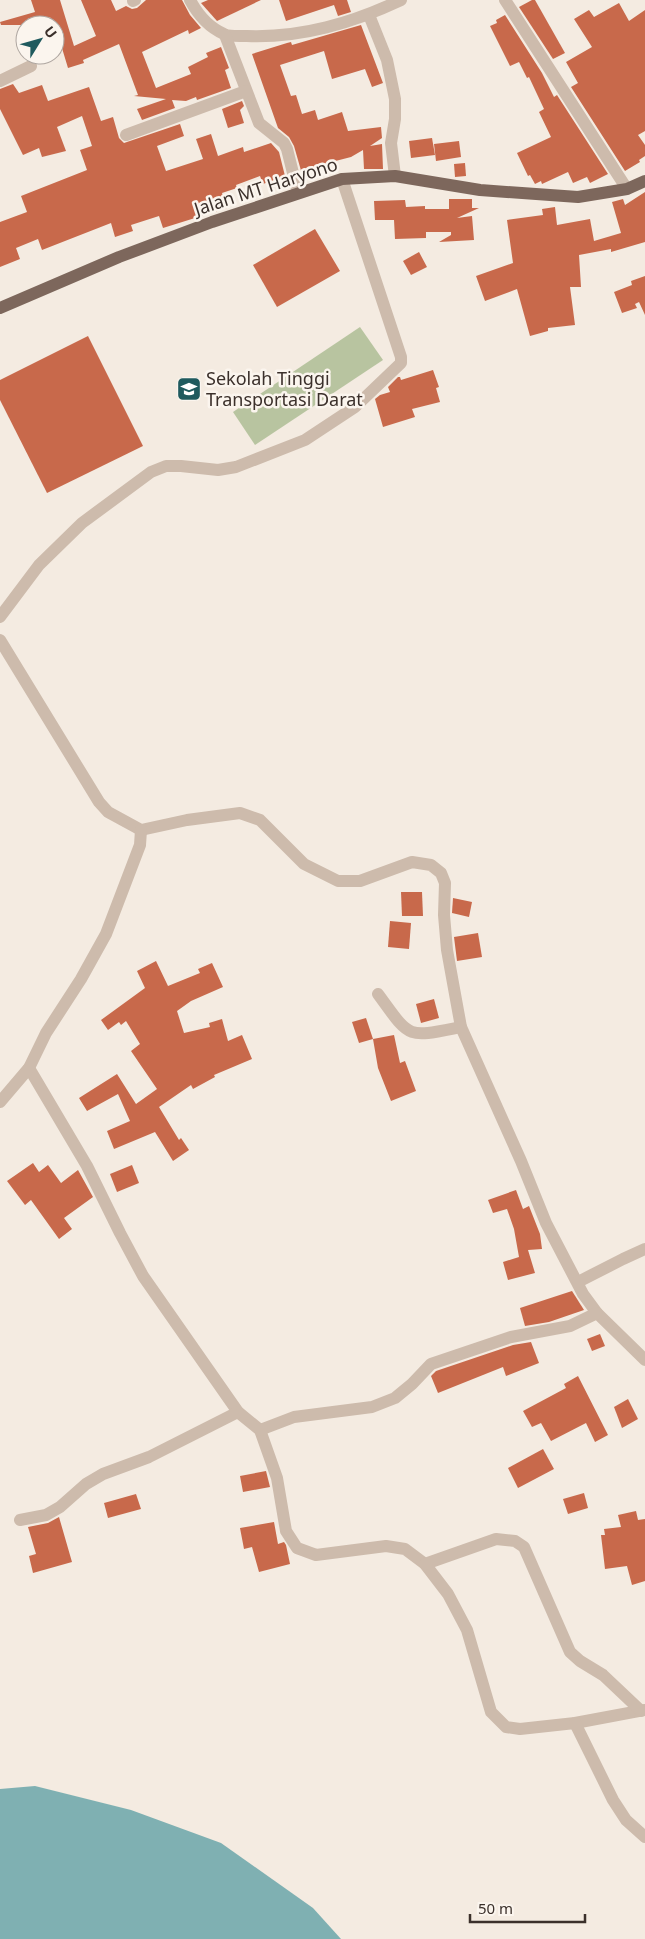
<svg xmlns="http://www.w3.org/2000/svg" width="645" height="1939" viewBox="0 0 645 1939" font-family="'Noto Sans',sans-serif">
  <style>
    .green { fill: #b8c4a0 }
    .water { fill: #7fb0b2 }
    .building { fill: #c8694b }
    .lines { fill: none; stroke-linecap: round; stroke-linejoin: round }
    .minor { stroke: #cdbbac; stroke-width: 12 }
    .major { stroke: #7d675c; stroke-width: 12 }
    .labels { text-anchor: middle; stroke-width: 5; stroke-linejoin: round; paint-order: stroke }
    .street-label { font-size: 18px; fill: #3b302b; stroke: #fbf5ee }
    .poi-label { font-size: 18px; fill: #3b302b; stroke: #fbf5ee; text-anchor: start }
  </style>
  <rect width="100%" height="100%" fill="#f4ebe1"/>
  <polygon class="green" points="360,327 383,360 255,445 233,412"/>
  <polygon class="water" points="35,1786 131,1810 221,1843 313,1908 341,1939 0,1939 0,1789"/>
  <g class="building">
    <polygon points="31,0 60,0 74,46 96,36 81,0 111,0 116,11 126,6 132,9 137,8 146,0 182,0 190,15 201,28 189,34 188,30 142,52 156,88 191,74 188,67 208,57 206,53 221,47 229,68 225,70 231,88 197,100 196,97 186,101 172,100 175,108 142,120 137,109 166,99 134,96 138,95 119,44 83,60 84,63 68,68 55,25 1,25 0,22 35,12"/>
    <polygon points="208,0 261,0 217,21 201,3"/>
    <polygon points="279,0 347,0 351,12 338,16 334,5 286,21"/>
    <polygon points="532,0 535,0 565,53 553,59 519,7"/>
    <polygon points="619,3 629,21 645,10 645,131 638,135 645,145 645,156 639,160 640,162 625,171 571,87 578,83 566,62 592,47 574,19 589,10 594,17"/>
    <polygon points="505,15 542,73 554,97 557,95 608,174 590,183 587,177 573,183 568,172 542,184 541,181 535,184 530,175 528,176 517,153 551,137 539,112 544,109 529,77 527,78 519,62 510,66 490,26 497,23 496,20"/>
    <polygon points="361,25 383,83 372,87 365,69 332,79 324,51 280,65 291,96 296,95 302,114 315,110 318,120 342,112 348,131 381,127 382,138 370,146 382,144 383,169 364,169 363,150 351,157 316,166 317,169 302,174 294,146 289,137 278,128 252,54 287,43 291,42 292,45"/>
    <polygon points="13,84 19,93 42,85 48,101 89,87 101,121 113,117 119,138 124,143 180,124 184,136 157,146 166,171 203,159 196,139 211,134 218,156 243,147 244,152 271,143 279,152 285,176 263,184 260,176 236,185 237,188 222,193 227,208 163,228 159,216 131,225 133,231 115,237 111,223 42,250 38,239 16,248 20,259 0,267 0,222 27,212 21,196 87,170 80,150 92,146 82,116 57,127 66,151 42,157 39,148 23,155 0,109 0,89"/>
    <polygon points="242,101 244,106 240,110 244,123 228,128 222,109"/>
    <polygon points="432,138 435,155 411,158 409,141"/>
    <polygon points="459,141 461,157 436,161 434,144"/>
    <polygon points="465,163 466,176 455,177 454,164"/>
    <polygon points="645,192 645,242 611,252 611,249 579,255 581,287 570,287 575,325 548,328 548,331 530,336 517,289 485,301 476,276 513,263 507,220 543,215 542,209 555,207 557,225 590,219 594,241 621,233 612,202 623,199 625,205"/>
    <polygon points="449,199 472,199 472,208 479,208 457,218 472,216 474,240 439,242 451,235 451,232 426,232 426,238 395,239 394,220 375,220 374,201 405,200 406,207 425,206 425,209 449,209"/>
    <polygon points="315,229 340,271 277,307 253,265"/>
    <polygon points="419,252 427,267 411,275 403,261"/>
    <polygon points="645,276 645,315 639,302 635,304 637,308 622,313 614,292 632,285 631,281"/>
    <polygon points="88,336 143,446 47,493 0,400 0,380"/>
    <polygon points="433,370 439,387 436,388 440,402 412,409 415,417 383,427 375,399 380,395 390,392 388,387 398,377 400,377 401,380"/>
    <polygon points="401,892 422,892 423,916 402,916"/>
    <polygon points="453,898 472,902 469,917 452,913"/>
    <polygon points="390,921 411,923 409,949 388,947"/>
    <polygon points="478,933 482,957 457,961 454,937"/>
    <polygon points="156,961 168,986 200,973 198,969 212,963 223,987 191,1001 177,1011 184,1033 210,1027 209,1023 222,1019 228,1041 242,1035 252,1059 214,1075 215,1077 193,1089 191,1085 159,1107 179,1140 181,1138 189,1150 173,1161 155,1132 114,1149 107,1131 130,1121 118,1094 87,1111 79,1098 117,1074 136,1104 157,1089 131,1051 140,1044 126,1021 121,1025 119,1022 108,1030 101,1020 145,988 137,971"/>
    <polygon points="434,999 439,1018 421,1023 416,1004"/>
    <polygon points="366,1018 373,1039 359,1043 352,1022"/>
    <polygon points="394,1035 400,1063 405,1061 416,1091 391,1101 378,1068 373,1039"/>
    <polygon points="33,1163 39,1172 48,1165 61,1183 78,1170 93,1197 64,1218 72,1229 59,1239 31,1200 25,1205 7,1181"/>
    <polygon points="132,1165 139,1183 117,1192 110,1174"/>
    <polygon points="516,1190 523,1209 529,1206 540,1234 542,1249 528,1250 535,1273 508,1280 503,1262 519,1257 514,1229 507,1209 493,1213 488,1200"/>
    <polygon points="572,1291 584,1310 549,1322 525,1326 520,1308"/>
    <polygon points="600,1334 605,1346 592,1351 587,1339"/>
    <polygon points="531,1342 539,1363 506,1376 503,1367 438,1393 431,1376 436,1371 513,1345"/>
    <polygon points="578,1376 608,1435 595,1442 586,1423 551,1441 541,1423 532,1427 523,1411 566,1388 564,1384"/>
    <polygon points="628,1399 638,1419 622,1428 614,1407"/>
    <polygon points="543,1449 554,1469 518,1488 508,1468"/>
    <polygon points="266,1471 270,1487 243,1492 240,1476"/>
    <polygon points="584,1493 588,1508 568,1514 563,1499"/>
    <polygon points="136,1494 141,1509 108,1518 104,1503"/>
    <polygon points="636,1511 638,1520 645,1519 645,1581 632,1585 627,1566 605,1569 601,1535 605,1535 604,1529 621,1527 618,1515"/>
    <polygon points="59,1517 72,1562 33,1573 29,1556 36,1554 28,1527 48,1523"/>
    <polygon points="274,1522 278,1544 284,1542 286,1545 290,1564 259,1572 252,1547 244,1549 240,1528"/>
  </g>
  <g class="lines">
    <g class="minor">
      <path d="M190,0C198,15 208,27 224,34C230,37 240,36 247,36C302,38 352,23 401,0"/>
      <polyline points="505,0 627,189"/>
      <polyline points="133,1 135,0"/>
      <polyline points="369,15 387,60 395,99 395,119 391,143 395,176"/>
      <polyline points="225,35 259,123 284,143 287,149 298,193"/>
      <polyline points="0,81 31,66"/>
      <polyline points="126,135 246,91"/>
      <polyline points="0,617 39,565 82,523 151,472 166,466 181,466 218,470 236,467 305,440 355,407 401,363 401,357 342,179"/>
      <polyline points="0,640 99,802 108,812 141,830 187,820 240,813 260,820 304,864 338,881 360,881 412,862 431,865 441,873 445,883 444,915 447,950 461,1027 521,1161 546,1223 583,1294 597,1313 645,1360"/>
      <path d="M378,994C411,1039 405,1038 461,1027"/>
      <polyline points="29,1068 87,1166 120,1233 143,1276 238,1412 260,1430 277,1478 286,1531 297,1548 316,1555 386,1546 405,1549 425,1564 448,1594 467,1630 491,1712 506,1727 520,1729 575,1723 645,1710"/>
      <polyline points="0,1102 29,1068 46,1033 81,979 106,934 140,845 141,830"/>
      <polyline points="578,1282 623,1259 645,1249"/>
      <polyline points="260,1430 294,1417 372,1407 395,1398 412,1384 431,1364 511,1337 570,1326 597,1313"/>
      <polyline points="20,1520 46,1515 60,1507 86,1484 103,1474 149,1457 238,1412"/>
      <polyline points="425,1564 496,1539 515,1541 524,1547 570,1652 580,1661 603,1675 641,1711"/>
      <polyline points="575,1723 613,1800 626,1820 645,1837"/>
    </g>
    <polyline class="major" points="0,308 119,257 212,222 342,179 395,176 480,190 578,197 627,189 645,181"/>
  </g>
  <defs>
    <symbol id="university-square" viewBox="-11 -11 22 22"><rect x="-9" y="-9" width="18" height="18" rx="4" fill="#1f5a5e" stroke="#fbf5ee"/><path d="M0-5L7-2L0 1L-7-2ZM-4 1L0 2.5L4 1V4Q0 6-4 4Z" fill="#fff"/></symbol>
  </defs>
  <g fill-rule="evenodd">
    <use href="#university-square" x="175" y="375" width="28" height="28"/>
  </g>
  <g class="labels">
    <g class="street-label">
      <text transform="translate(266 187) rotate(-18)" y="6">Jalan MT Haryono</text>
    </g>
    <g class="poi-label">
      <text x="206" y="385">Sekolah Tinggi<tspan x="206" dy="21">Transportasi Darat</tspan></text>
    </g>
  </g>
  <g transform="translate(40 40) rotate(53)"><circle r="24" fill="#fbf5ee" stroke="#aea6a0"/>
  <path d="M0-4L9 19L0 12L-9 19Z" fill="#1f5a5e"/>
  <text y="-8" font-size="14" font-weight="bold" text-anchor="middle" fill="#3b302b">U</text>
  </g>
  <path d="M470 1914v8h115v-8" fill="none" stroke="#3b302b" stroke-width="2.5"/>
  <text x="478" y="1914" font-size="15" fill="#3b302b" stroke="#fbf5ee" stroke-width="4" paint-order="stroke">50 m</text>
</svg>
